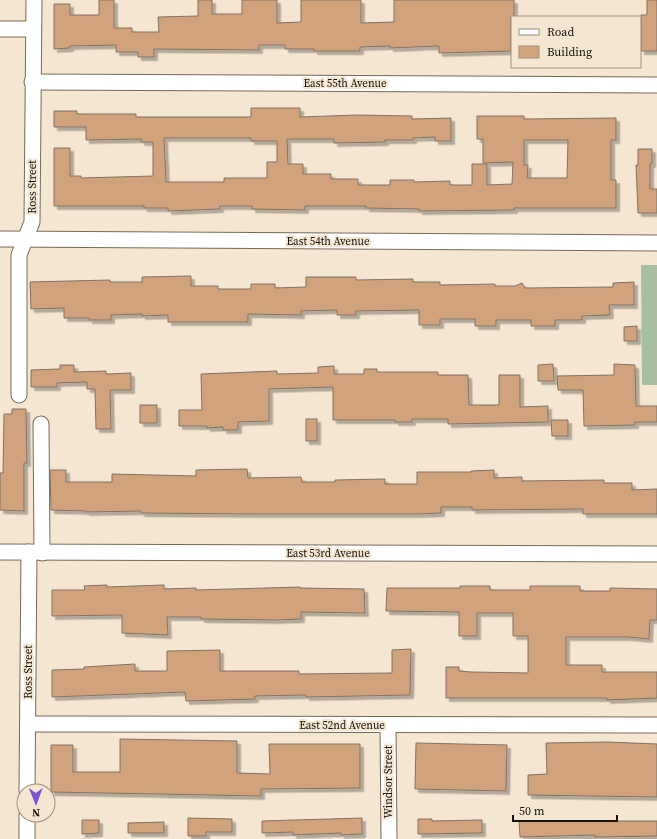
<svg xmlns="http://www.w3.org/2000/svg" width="657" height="839" viewBox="0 0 657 839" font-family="'Source Serif 4',serif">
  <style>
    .green { fill: #a6bfa1 }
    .building { fill: #d1a37b; stroke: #837162; fill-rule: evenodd; filter: url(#shadow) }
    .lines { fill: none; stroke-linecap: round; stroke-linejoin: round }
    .minor-casing { stroke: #766a57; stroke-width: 17 }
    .minor { stroke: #fff; stroke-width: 15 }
    .labels { text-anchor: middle; stroke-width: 4; stroke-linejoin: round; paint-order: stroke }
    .street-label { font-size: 11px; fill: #16110a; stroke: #f4e6d1 }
  </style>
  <defs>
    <filter id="shadow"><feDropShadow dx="3.5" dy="3.5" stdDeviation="0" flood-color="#0004"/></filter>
  </defs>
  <rect width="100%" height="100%" fill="#f4e6d1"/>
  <polygon class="green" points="641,265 657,265 657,385 642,385"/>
  <g class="building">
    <polygon points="99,0 114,0 114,28 132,28 132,32 159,32 158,17 198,16 198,0 212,0 212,14 242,14 242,0 277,0 277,23 301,22 301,0 361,0 361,23 394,22 394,0 514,0 514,17 511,17 511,51 439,53 439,46 390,48 390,46 360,47 360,51 314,51 314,49 285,49 285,45 259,45 259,50 154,49 154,57 138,57 138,52 116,52 116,45 70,46 70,48 54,49 54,4 70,4 70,15 99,15"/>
    <polygon points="647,0 657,0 657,51 641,51 641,15 647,15"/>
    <path d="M251,108H300V117L357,115L412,116V119L451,118V141H435V137L413,138V140H385V142L334,143V139H287L288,164H303V174H331V179H358V185H390V180H414V182L450,181V185H472V164H487V185L512,184L513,162L483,163V139H477V116H524V119L616,118V140H611V180H616V208H514V210L419,211V209L366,208V206H305V210L252,209V206H220V209L168,211V208H144V206H54V148H70V176H81V178L153,176V142H141V139L86,140V127H54V111H77V114H136V117H251ZM164,138H251V141H277V162H267V178H224V182H166ZM524,140H568L567,178H527L528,165H524Z"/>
    <polygon points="638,149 652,149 652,164 650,164 650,189 657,189 657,213 638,213 636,165 638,165"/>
    <polygon points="191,276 191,286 218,286 218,289 251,289 251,284 275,284 275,288 306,287 306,277 356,277 356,280 413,279 413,282 440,282 440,285 495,284 495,286 515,286 522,283 525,288 613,287 613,283 634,282 634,305 609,305 610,315 582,316 582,320 555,320 555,326 531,326 531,320 496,320 496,326 475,326 475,319 440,319 440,325 419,325 419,310 356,311 356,315 337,315 337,310 301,311 301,315 248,314 248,322 168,322 168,315 142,316 142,314 111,315 111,320 89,320 89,318 64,318 64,308 31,309 30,282 110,280 110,282 142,282 142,277"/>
    <polygon points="637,326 637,341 624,341 624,327"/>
    <polygon points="553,364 554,381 538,381 538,365"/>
    <polygon points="614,364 635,365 636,406 657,406 657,422 635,422 635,425 584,426 583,390 558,390 557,376 614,375"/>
    <polygon points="60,365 74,365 74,372 106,371 106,374 131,373 131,390 110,390 111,429 96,429 95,389 87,389 87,382 57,383 57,387 31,387 31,370 60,369"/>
    <polygon points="334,366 334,374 364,374 364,369 377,369 377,372 438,372 438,375 468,375 469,405 499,405 499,375 520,375 520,407 548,406 548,422 448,424 448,419 412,419 412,422 395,422 395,420 333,420 333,387 269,389 269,421 238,422 238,430 223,430 223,427 207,428 207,426 179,426 179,410 202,410 201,374 277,371 277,374 318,373 318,367"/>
    <rect x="140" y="405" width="17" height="18"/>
    <polygon points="12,409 26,409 27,463 24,463 24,511 0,510 0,473 3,473 4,414 12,414"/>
    <rect x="306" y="419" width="11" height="22"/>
    <polygon points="551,420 568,420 568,436 552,436"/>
    <polygon points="247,469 248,478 301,477 302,482 335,482 335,480 385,479 385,484 417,484 417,472 471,472 471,471 494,470 494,478 522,477 522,481 604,480 604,483 632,483 632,490 657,489 657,514 583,514 583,509 472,510 472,507 441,507 441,513 418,514 252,514 141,513 141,511 86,512 86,511 51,510 50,470 66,470 66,482 112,482 112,474 196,476 196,470"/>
    <polygon points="107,585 107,587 164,585 164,589 196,588 196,590 300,587 300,588 364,589 365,613 301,612 301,619 275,620 201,619 201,617 167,617 168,635 122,633 122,615 52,616 52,590 85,590 84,586"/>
    <polygon points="460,586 490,586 490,590 530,590 530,586 580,586 580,591 610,591 610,588 657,589 657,620 650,620 649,639 628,637 566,637 566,665 602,665 602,672 657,672 657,698 607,700 607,698 446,698 446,667 459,667 459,671 471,672 528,673 528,636 513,636 513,613 477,613 477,636 459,636 459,612 386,611 387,588 460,588"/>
    <polygon points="411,649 410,695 306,697 306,695 255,696 255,699 186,701 185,692 52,697 52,670 84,669 84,667 135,664 135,671 167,671 167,651 220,650 220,671 299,671 299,674 392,673 392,650"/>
    <polygon points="120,739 237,741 237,773 270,774 269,744 360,744 360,788 261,789 261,796 51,792 51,745 73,745 73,772 120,772"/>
    <polygon points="607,742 657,744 657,797 528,795 528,775 547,774 546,743"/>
    <polygon points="416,743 507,745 506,791 415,789"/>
    <polygon points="188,818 232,819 232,832 206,832 206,836 188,836"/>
    <polygon points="362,818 362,834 341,835 341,833 293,835 293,832 262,833 262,821"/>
    <polygon points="418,819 432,819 432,821 482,820 482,833 418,834"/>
    <polygon points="82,820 99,820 99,833 82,834"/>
    <polygon points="519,821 657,821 657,836 595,837 595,835 520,837"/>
    <polygon points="164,822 164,833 128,833 128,823"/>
  </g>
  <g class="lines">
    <defs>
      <g id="minor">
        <polyline points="0,29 32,29"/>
        <polyline points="32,82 657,85"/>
        <polyline points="0,239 657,243"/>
        <polyline points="19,395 19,255 32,222 34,0"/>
        <polyline points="41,424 42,553"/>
        <polyline points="0,552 657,554"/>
        <polyline points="28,724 657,725"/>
        <polyline points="388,725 389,839"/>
        <polyline points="27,791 29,552"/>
        <polyline points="27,839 27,815"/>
      </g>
    </defs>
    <use href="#minor" class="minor-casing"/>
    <use href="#minor" class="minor"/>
  </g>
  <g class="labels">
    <g class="street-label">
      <text x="345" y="87">East 55th Avenue</text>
      <text transform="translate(32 187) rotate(-90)" y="4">Ross Street</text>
      <text x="328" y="245">East 54th Avenue</text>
      <text x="328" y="557">East 53rd Avenue</text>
      <text transform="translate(28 672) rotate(-90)" y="4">Ross Street</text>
      <text x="342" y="729">East 52nd Avenue</text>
      <text transform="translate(388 782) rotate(-90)" y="4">Windsor Street</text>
    </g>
  </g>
  <rect x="511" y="16" width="130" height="52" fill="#f4e6d1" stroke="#9b9181"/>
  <rect x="519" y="29" width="20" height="6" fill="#ffffff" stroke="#9b9181"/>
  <text x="547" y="36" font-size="12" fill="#16110a">Road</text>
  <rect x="519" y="46" width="20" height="12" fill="#d1a37b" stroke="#9b9181"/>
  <text x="547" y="56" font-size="12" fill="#16110a">Building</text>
  <g transform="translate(36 803) rotate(179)"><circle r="19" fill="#f4e6d1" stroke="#9b9181"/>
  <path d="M0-3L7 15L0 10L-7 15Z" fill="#7b55ce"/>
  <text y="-6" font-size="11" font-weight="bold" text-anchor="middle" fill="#16110a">N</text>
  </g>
  <path d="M513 815v6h104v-6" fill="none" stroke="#16110a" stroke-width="2"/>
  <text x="519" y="815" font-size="12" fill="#16110a" stroke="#f4e6d1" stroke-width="3" paint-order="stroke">50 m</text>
</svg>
